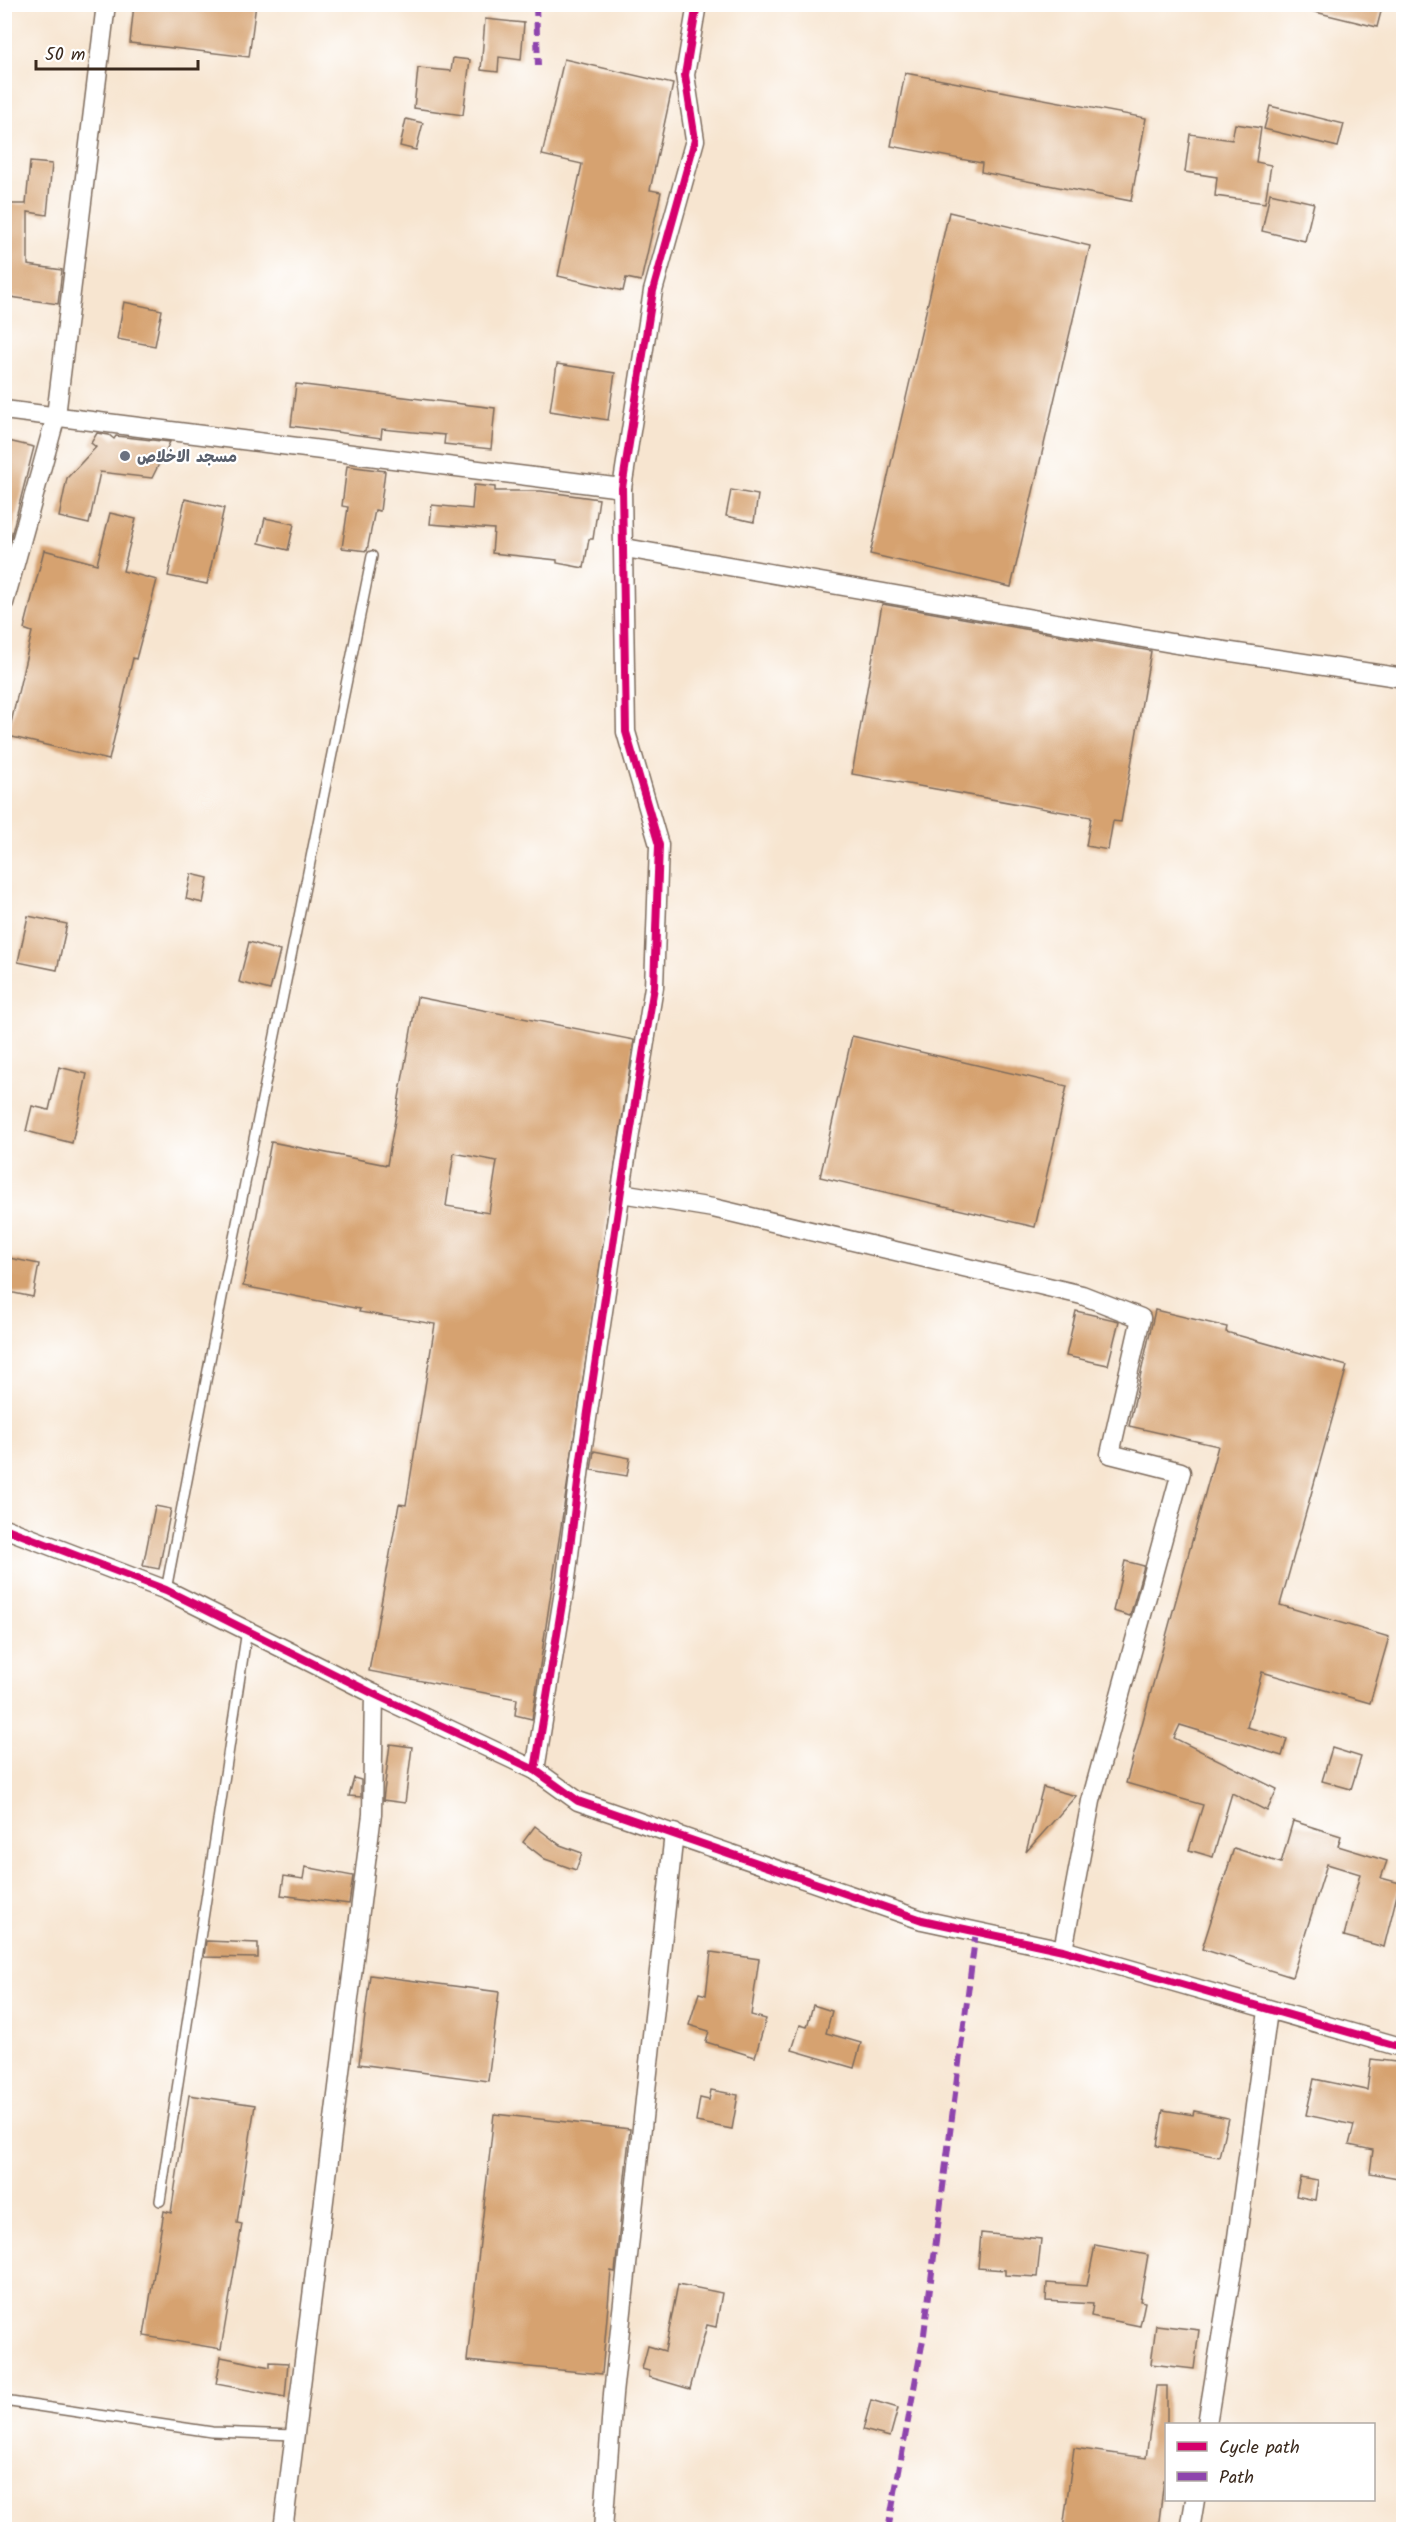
<svg xmlns="http://www.w3.org/2000/svg" width="1408" height="2534" viewBox="0 0 1408 2534" font-family="Kalam,'Playpen Sans Arabic',sans-serif">
  <style>
    .building { fill: #d6a26f; fill-rule: evenodd }
    .lines { fill: none; stroke-linecap: round; stroke-linejoin: round }
    .lane-casing { stroke: #7d6b5c; stroke-width: 12 }
    .street-casing { stroke: #7d6b5c; stroke-width: 21 }
    .lane { stroke: #fff; stroke-width: 9 }
    .street { stroke: #fff; stroke-width: 18 }
    .quiet { stroke: #8e44ad; stroke-width: 6; stroke-dasharray: 12 6; stroke-linecap: butt }
    .cycleway-casing { stroke: #fff; stroke-width: 11 }
    .cycleway { stroke: #d6006c; stroke-width: 8 }
    .worship-dot { fill: #6b7280; stroke: #fff; stroke-width: 2 }
    .labels { text-anchor: middle; stroke-width: 4.5; stroke-linejoin: round; paint-order: stroke }
    .worship-label { font-size: 16px; font-weight: bold; fill: #5b616d; stroke: #fff; text-anchor: start }
  </style>
  <rect width="100%" height="100%" fill="#fff"/>
  <filter id="ink" filterUnits="userSpaceOnUse"><feTurbulence type="fractalNoise" baseFrequency=".0167" numOctaves="2"/><feDisplacementMap in="SourceGraphic" scale="12" xChannelSelector="R" yChannelSelector="G"/><feConvolveMatrix kernelMatrix="1 2 1 2 8 2 1 2 1" color-interpolation-filters="sRGB"/></filter>
  <filter id="wash" filterUnits="userSpaceOnUse"><feTurbulence type="fractalNoise" baseFrequency=".008" numOctaves="4" result="noise"/><feDisplacementMap in="SourceGraphic" scale="24" xChannelSelector="R" yChannelSelector="G"/><feGaussianBlur stdDeviation="1.35" result="paint"/><feColorMatrix in="noise" values="0 0 0 0 0 0 0 0 0 0 0 0 0 0 0 0 0 1.4 0 .05"/><feComposite in="paint" operator="in"/></filter>
  <g filter="url(#wash)">
    <rect width="100%" height="100%" fill="#f7e5d0"/>
    <g id="blocks">
      <g class="building">
        <polygon points="134,4 256,4 249,57 130,43"/>
        <polygon points="1312,4 1383,4 1377,27 1311,11"/>
        <polygon points="485,19 524,23 521,60 499,57 498,72 481,70"/>
        <polygon points="453,58 470,60 463,115 414,108 418,68 451,71"/>
        <polygon points="564,59 673,84 650,190 661,192 641,281 626,278 623,291 558,276 582,164 542,155"/>
        <polygon points="905,73 1146,118 1131,201 981,172 982,163 891,146"/>
        <polygon points="1270,106 1344,124 1338,147 1264,129"/>
        <polygon points="406,119 423,123 416,150 400,146"/>
        <polygon points="1235,124 1261,128 1256,162 1271,165 1265,203 1215,196 1217,177 1185,172 1190,134 1232,140"/>
        <polygon points="30,162 52,164 47,215 28,212 28,265 62,270 58,304 4,296 11,249 4,248 4,204 26,204"/>
        <polygon points="1270,193 1314,203 1305,241 1262,231"/>
        <polygon points="949,212 1090,246 1011,587 870,554"/>
        <polygon points="124,302 162,310 155,346 117,339"/>
        <polygon points="557,364 615,373 608,420 550,411"/>
        <polygon points="296,384 495,408 491,449 444,444 445,435 382,429 381,438 291,426"/>
        <polygon points="97,433 109,435 114,439 116,436 170,442 152,478 100,472 89,524 59,517 67,478 96,447 91,443"/>
        <polygon points="4,440 34,447 9,544 4,543"/>
        <polygon points="347,466 385,471 380,511 375,510 367,551 342,548 348,507 342,506"/>
        <polygon points="474,485 495,487 495,491 541,491 599,499 593,539 589,539 584,568 557,563 557,560 492,553 494,529 430,524 432,505 472,509"/>
        <polygon points="731,490 758,495 754,522 726,516"/>
        <polygon points="185,499 224,508 207,584 168,576"/>
        <polygon points="110,513 136,519 123,571 157,580 136,659 133,658 109,760 8,736 32,632 24,629 44,550 97,564"/>
        <polygon points="265,518 294,524 288,550 259,543"/>
        <polygon points="882,604 1151,651 1121,822 1113,821 1108,850 1086,846 1091,817 852,774"/>
        <polygon points="191,874 208,878 203,903 186,899"/>
        <polygon points="28,916 67,924 57,970 18,962"/>
        <polygon points="249,942 280,951 270,990 239,982"/>
        <path d="M417,997L634,1040L532,1719L515,1715L517,1699L369,1671L399,1504L406,1505L435,1324L359,1312L360,1309L243,1286L271,1142L387,1165ZM454,1153L497,1161L489,1213L446,1206Z"/>
        <polygon points="852,1036 1067,1086 1035,1227 820,1177"/>
        <polygon points="59,1067 87,1074 72,1143 26,1131 32,1106 49,1110"/>
        <polygon points="4,1257 39,1264 33,1297 4,1291"/>
        <polygon points="1155,1310 1227,1327 1226,1332 1347,1366 1280,1605 1389,1637 1370,1703 1262,1672 1247,1727 1287,1739 1282,1756 1180,1725 1174,1738 1277,1789 1267,1811 1232,1793 1213,1857 1189,1850 1203,1805 1126,1783 1218,1446 1129,1426"/>
        <polygon points="1076,1311 1119,1321 1108,1365 1066,1356"/>
        <polygon points="594,1451 630,1458 627,1476 591,1470"/>
        <polygon points="155,1506 171,1509 159,1569 143,1566"/>
        <polygon points="1125,1561 1144,1566 1130,1616 1113,1611"/>
        <polygon points="390,1744 412,1747 405,1803 383,1800"/>
        <polygon points="1332,1748 1361,1757 1351,1789 1322,1781"/>
        <polygon points="354,1778 361,1780 361,1797 349,1796"/>
        <polygon points="1043,1787 1076,1796 1026,1852"/>
        <polygon points="1293,1821 1341,1836 1338,1846 1387,1861 1381,1878 1400,1883 1384,1947 1344,1936 1360,1874 1327,1864 1292,1977 1202,1949 1234,1848 1281,1863"/>
        <polygon points="535,1826 560,1845 582,1853 576,1870 545,1859 523,1842"/>
        <polygon points="305,1867 353,1876 349,1904 281,1895 284,1876 303,1879"/>
        <polygon points="206,1941 258,1943 258,1958 204,1957"/>
        <polygon points="711,1952 759,1959 751,2015 766,2019 755,2057 706,2042 709,2031 689,2025 699,1993 706,1995"/>
        <polygon points="370,1975 499,1992 488,2081 359,2064"/>
        <polygon points="813,2005 832,2011 826,2033 861,2043 854,2068 792,2050 800,2025 807,2027"/>
        <polygon points="1371,2059 1404,2063 1401,2106 1404,2107 1404,2179 1370,2173 1373,2150 1349,2145 1354,2125 1306,2115 1314,2079 1367,2090"/>
        <polygon points="711,2090 738,2095 732,2129 696,2122 700,2098 709,2100"/>
        <polygon points="189,2095 255,2105 237,2223 242,2224 221,2349 144,2336 164,2211 171,2213"/>
        <polygon points="1163,2110 1193,2115 1194,2111 1228,2118 1219,2157 1157,2146"/>
        <polygon points="494,2114 630,2129 615,2272 611,2271 602,2374 467,2361"/>
        <polygon points="1300,2177 1318,2180 1315,2200 1296,2196"/>
        <polygon points="981,2233 1041,2239 1037,2277 1005,2275 1005,2270 978,2268"/>
        <polygon points="1095,2245 1148,2255 1140,2301 1145,2302 1140,2326 1091,2316 1093,2304 1046,2301 1047,2283 1087,2286"/>
        <polygon points="678,2284 722,2293 716,2327 707,2325 690,2389 649,2377 649,2371 642,2369 648,2346 665,2351"/>
        <polygon points="1156,2325 1199,2330 1194,2369 1151,2364"/>
        <polygon points="221,2357 270,2367 270,2362 288,2363 285,2397 216,2384"/>
        <polygon points="1156,2386 1167,2386 1167,2480 1164,2480 1158,2529 1063,2529 1074,2448 1146,2458"/>
        <polygon points="871,2400 898,2408 890,2437 863,2430"/>
      </g>
    </g>
  </g>
  <g filter="url(#ink)">
    <use href="#blocks" fill-opacity="0" stroke="#7d6b5c" stroke-width="1.5"/>
    <g class="lines">
      <defs>
        <g id="lane">
          <polyline points="166,1590 222,1297 372,556"/>
          <polyline points="160,2201 247,1630"/>
          <polyline points="4,2401 212,2432 295,2435"/>
        </g>
        <g id="street">
          <polyline points="4,410 622,488"/>
          <polyline points="625,548 1171,643 1404,678"/>
          <polyline points="4,603 56,416 106,4"/>
          <polyline points="621,1193 713,1208 1082,1295 1141,1318 1110,1454 1181,1472 1091,1801 1063,1950"/>
          <polyline points="4,1528 166,1590 374,1694 535,1770 578,1801 922,1920 1063,1950 1404,2048"/>
          <polyline points="535,1770 566,1579 581,1459 623,1177 654,987 659,845 626,732 622,488 653,291 695,140 685,75 697,4"/>
          <polyline points="1207,2424 1235,2252 1268,2011"/>
          <polyline points="283,2530 372,1814 374,1694"/>
          <polyline points="603,2530 613,2394 674,1833"/>
          <polyline points="1190,2530 1195,2500"/>
        </g>
      </defs>
      <use href="#lane" class="lane-casing"/>
      <use href="#street" class="street-casing"/>
      <use href="#lane" class="lane"/>
      <use href="#street" class="street"/>
      <g class="quiet">
        <polyline points="536,4 538,66"/>
        <polyline points="888,2530 924,2334 976,1931"/>
      </g>
      <defs>
        <g id="cycleway">
          <polyline points="4,1528 166,1590 374,1694 535,1770 578,1801 922,1920 1063,1950 1404,2048"/>
          <polyline points="535,1770 566,1579 581,1459 623,1177 654,987 659,845 626,732 622,488 653,291 695,140 685,75 697,4"/>
        </g>
      </defs>
      <use href="#cycleway" class="cycleway-casing"/>
      <use href="#cycleway" class="cycleway"/>
    </g>
  </g>
  <circle class="worship-dot" cx="125" cy="456" r="6"/>
  <g class="labels">
    <g class="worship-label">
      <text x="137" y="462">مسجد الاخلاص</text>
    </g>
  </g>
  <rect width="1408" height="2534" fill="none" stroke="#fff" stroke-width="24"/>
  <rect x="1165" y="2423" width="210" height="78" fill="#ffffff" stroke="#b1aaa5" stroke-width="1.5"/>
  <rect x="1177" y="2442" width="30" height="9" fill="#d6006c" stroke="#b1aaa5" stroke-width="1.5"/>
  <text x="1219" y="2453" font-size="18" fill="#3b2a1e">Cycle path</text>
  <rect x="1177" y="2472" width="30" height="9" fill="#8e44ad" stroke="#b1aaa5" stroke-width="1.5"/>
  <text x="1219" y="2483" font-size="18" fill="#3b2a1e">Path</text>
  <path d="M36 60v9h162v-9" fill="none" stroke="#3b2a1e" stroke-width="3"/>
  <text x="45" y="60" font-size="18" fill="#3b2a1e" stroke="#ffffff" stroke-width="4.5" paint-order="stroke">50 m</text>
</svg>
